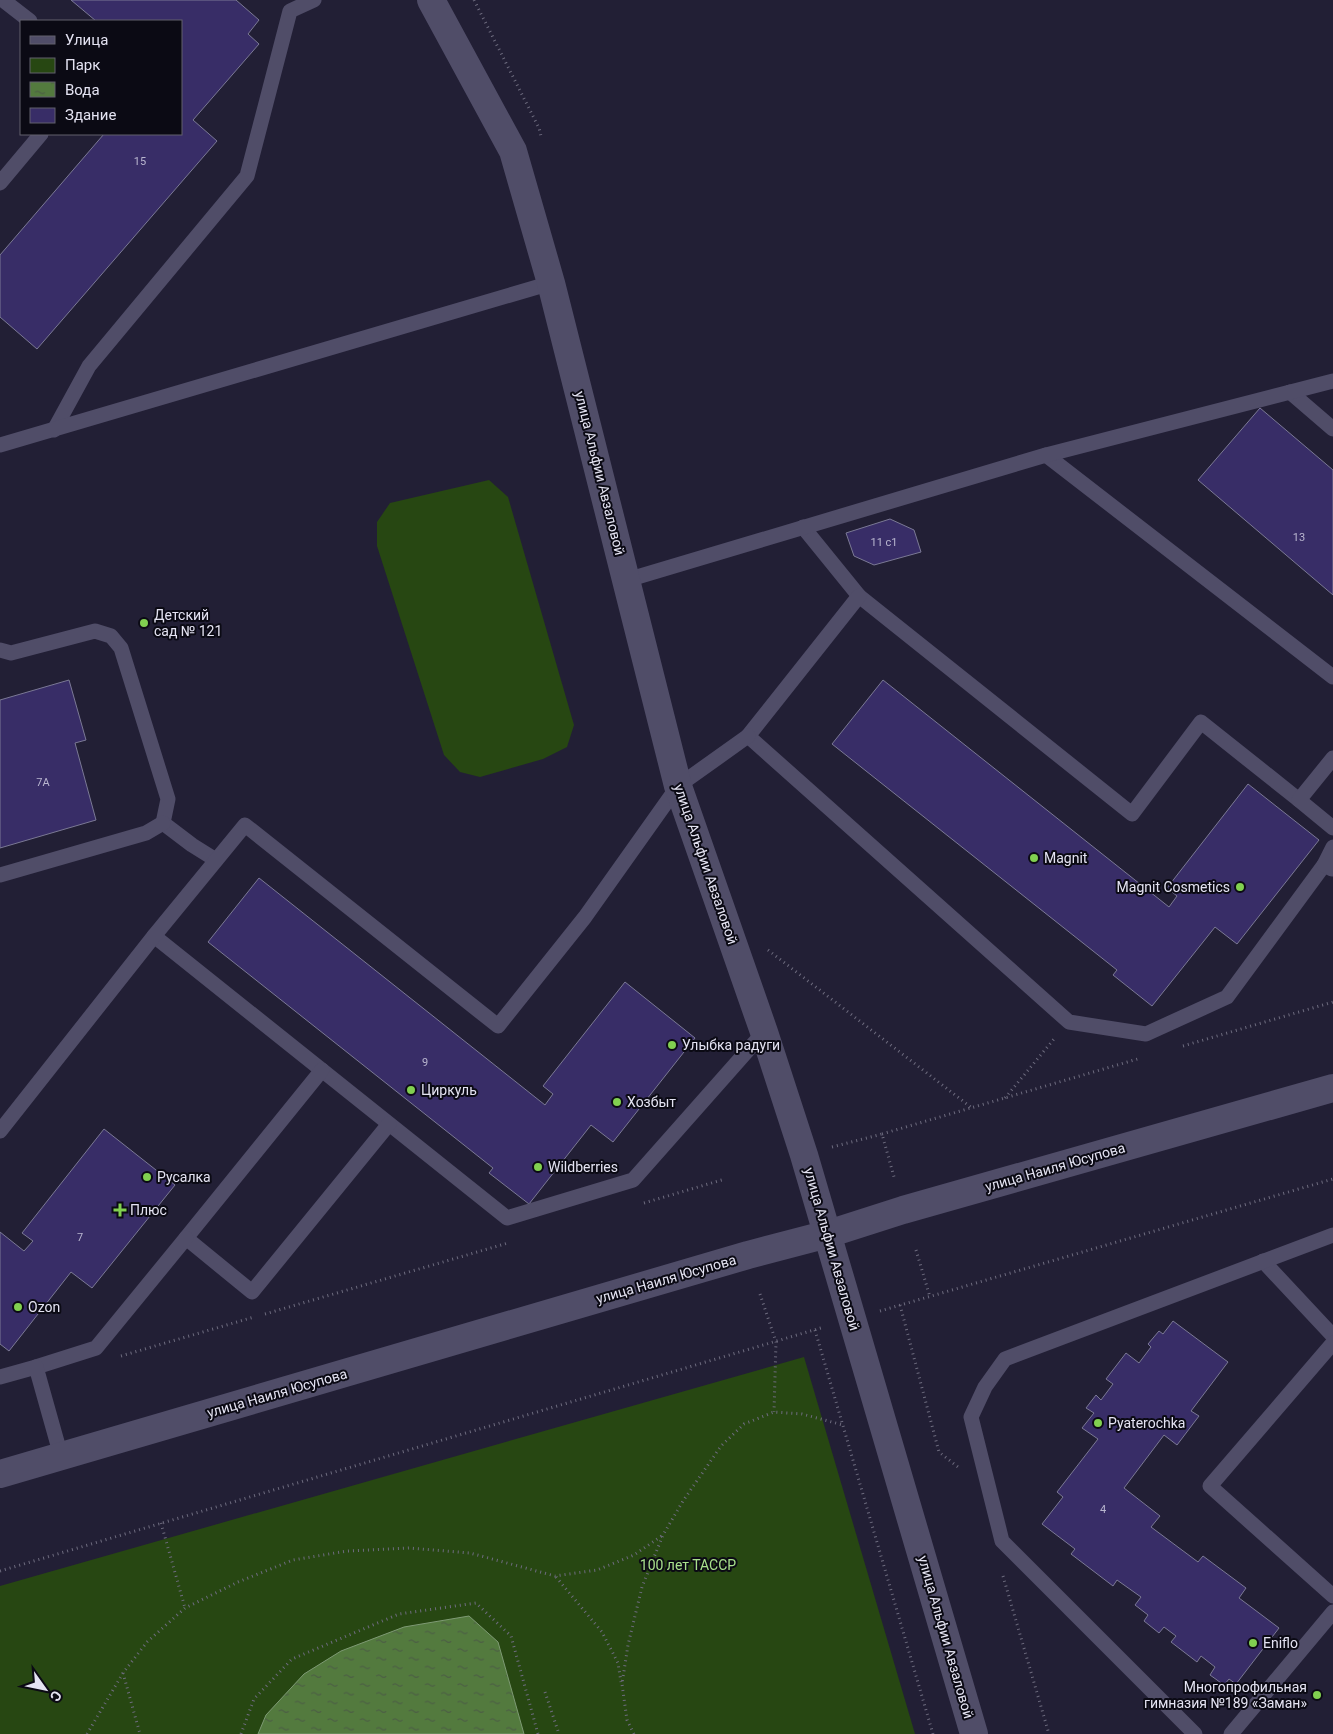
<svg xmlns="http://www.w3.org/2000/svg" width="1333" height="1734" viewBox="0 0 1333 1734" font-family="Roboto,sans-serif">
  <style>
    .green { fill: #274712 }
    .water { fill: url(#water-ripples); stroke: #7e9a74 }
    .building { fill: #382d67; stroke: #7b7995 }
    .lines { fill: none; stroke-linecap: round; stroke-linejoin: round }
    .path { stroke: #6e6c7f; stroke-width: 3; stroke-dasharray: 1 4; stroke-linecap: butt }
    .service { stroke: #504d68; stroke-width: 15 }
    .minor { stroke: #504d68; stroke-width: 28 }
    .poi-dot { fill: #81d050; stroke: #0b0a14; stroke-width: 2 }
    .labels { text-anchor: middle; stroke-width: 4; stroke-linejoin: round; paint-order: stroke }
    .number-label { font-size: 11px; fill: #b9b6cf }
    .street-label { font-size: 14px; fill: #e4e3f2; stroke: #0b0a14 }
    .poi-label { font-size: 14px; fill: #e4e3f2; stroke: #0b0a14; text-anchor: start }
    .park-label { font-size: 14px; fill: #a9e18c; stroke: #0b0a14 }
  </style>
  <defs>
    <pattern id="water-ripples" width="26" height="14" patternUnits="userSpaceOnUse" patternTransform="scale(1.25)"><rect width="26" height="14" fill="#537a3e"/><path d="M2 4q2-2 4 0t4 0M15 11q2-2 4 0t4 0" fill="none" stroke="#4c5f44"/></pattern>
  </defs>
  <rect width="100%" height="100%" fill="#221f35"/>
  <g class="green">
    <polygon points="489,480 508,497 574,725 567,747 543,759 480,777 460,772 444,755 377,546 377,522 390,503"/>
    <polygon points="804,1357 915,1734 0,1734 0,1586"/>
  </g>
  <polygon class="water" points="469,1616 498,1642 524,1734 258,1734 266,1715 304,1674 341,1651 404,1627"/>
  <g class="building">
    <polygon points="71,0 236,0 259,20 248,34 259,44 193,120 217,141 37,349 0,317 0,255 104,134 181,134 181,21 96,21"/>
    <polygon points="1260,408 1333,470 1333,595 1198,480"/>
    <polygon points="890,519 914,530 921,552 874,565 854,556 846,533"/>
    <polygon points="69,680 86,740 75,743 96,820 0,848 0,700"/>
    <polygon points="883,680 1169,907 1177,896 1167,888 1248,784 1319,840 1237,944 1215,927 1152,1006 1113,975 1117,970 832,744"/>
    <polygon points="259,878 545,1105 553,1094 543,1086 625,982 695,1038 613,1142 591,1125 529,1204 489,1173 493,1168 208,942"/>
    <polygon points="104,1129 175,1185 92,1288 71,1272 9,1351 0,1344 0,1232 24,1251 33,1241 22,1233"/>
    <polygon points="1173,1321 1228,1362 1191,1411 1199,1416 1177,1445 1164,1435 1124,1488 1160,1516 1151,1527 1198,1562 1203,1556 1246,1588 1239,1598 1279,1628 1236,1684 1229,1679 1224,1685 1210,1675 1215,1667 1201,1656 1197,1662 1171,1642 1176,1636 1164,1627 1159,1633 1144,1621 1148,1615 1135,1605 1141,1597 1117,1580 1113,1586 1071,1554 1075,1549 1042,1524 1063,1497 1057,1492 1098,1439 1082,1428 1094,1413 1086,1408 1096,1395 1101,1400 1113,1384 1106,1379 1126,1353 1139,1363 1151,1347 1148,1344 1159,1331 1163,1334"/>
  </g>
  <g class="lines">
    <g class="path">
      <polyline points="474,0 539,128 541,136"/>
      <polyline points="768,950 972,1108"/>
      <polyline points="1183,1046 1333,1002"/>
      <polyline points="1005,1098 1054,1039"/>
      <polyline points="882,1134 1141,1058"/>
      <polyline points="832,1147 882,1134 894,1177"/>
      <polyline points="644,1203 725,1179"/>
      <polyline points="916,1250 930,1297"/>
      <polyline points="760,1294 776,1342 774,1412"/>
      <polyline points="900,1305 939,1452 958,1467"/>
      <polyline points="880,1311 1333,1179"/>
      <polyline points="265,1314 508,1243"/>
      <polyline points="815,1330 933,1734"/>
      <polyline points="121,1356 254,1317"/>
      <polyline points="161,1523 185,1608"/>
      <polyline points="0,1571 824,1327"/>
      <polyline points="1003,1576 1049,1734"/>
      <polyline points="556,1577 602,1632 618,1663 621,1682"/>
      <polyline points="123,1673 140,1734"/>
      <polyline points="545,1692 559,1734"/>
      <polyline points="87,1734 123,1673 147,1642 185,1608 238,1582 293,1560 347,1551 409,1548 470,1553 555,1576 597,1570 634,1555 663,1535"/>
      <polyline points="241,1734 254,1699 292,1659 399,1614 476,1603 511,1636 538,1734"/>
      <polyline points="634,1734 627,1720 622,1684 628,1645 642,1587 663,1535 683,1501 721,1446 744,1424 774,1412 802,1414 843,1425"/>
    </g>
    <g class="service">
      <polyline points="3,0 30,21"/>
      <polyline points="0,183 41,134"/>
      <polyline points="1290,392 1333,429"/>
      <polyline points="54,430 89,366 247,176 290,11 314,0"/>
      <polyline points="0,445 551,283"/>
      <polyline points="1046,455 1333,677"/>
      <polyline points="803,527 859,596 1132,814 1201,722 1299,800"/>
      <polyline points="627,580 1046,455 1333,381"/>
      <polyline points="859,596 748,736 1069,1022 1146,1034 1227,997 1324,865"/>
      <polyline points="0,650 11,653 95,631 111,636 121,648 168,799 163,823 192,845 216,860"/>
      <polyline points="1333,758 1299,800 1333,828"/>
      <polyline points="1332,869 1324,865 1333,847"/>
      <polyline points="0,875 146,833 163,823"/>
      <polyline points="154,936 507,1218 633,1180 764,1032"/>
      <polyline points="322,1070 186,1238 252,1292 389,1124"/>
      <polyline points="0,1131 154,936 245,825 498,1026 585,917 678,786 748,736"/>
      <polyline points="1263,1261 1333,1336"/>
      <polyline points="1333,1343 1210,1486 1333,1596"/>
      <polyline points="36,1367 96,1348 186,1238"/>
      <polyline points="0,1377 36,1367 61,1456"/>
      <polyline points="1195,1734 1002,1541 971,1417 985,1387 1005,1359 1333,1235"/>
      <polyline points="1231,1734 1333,1612"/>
    </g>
    <g class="minor">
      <polyline points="431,0 513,151 551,283 678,786 764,1032 804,1155 974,1734"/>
      <polyline points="0,1474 748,1255 828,1234 903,1210 1333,1088"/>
    </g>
  </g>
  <g class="poi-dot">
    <circle cx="144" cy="623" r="5"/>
    <circle cx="1034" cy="858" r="5"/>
    <circle cx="1240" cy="887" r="5"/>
    <circle cx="672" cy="1045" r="5"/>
    <circle cx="411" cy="1090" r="5"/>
    <circle cx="617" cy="1102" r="5"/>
    <circle cx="538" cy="1167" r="5"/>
    <circle cx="147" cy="1177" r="5"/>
    <path d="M117.5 1202.5h5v5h5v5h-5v5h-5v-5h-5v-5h5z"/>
    <circle cx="18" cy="1307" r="5"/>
    <circle cx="1098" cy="1423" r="5"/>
    <circle cx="1253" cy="1643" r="5"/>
    <circle cx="1317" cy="1695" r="5"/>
  </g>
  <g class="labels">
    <g class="number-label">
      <text x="140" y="165">15</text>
      <text x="1299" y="541">13</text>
      <text x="884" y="546">11 с1</text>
      <text x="43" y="786">7А</text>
      <text x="425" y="1066">9</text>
      <text x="80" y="1241">7</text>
      <text x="1103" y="1513">4</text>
    </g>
    <g class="street-label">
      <text transform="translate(600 473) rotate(76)" y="5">улица Альфии Авзаловой</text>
      <text transform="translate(706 864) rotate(71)" y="5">улица Альфии Авзаловой</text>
      <text transform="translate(1055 1167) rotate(-16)" y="5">улица Наиля Юсупова</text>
      <text transform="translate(832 1249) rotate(74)" y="5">улица Альфии Авзаловой</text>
      <text transform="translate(666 1279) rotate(-16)" y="5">улица Наиля Юсупова</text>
      <text transform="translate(277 1393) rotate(-16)" y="5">улица Наиля Юсупова</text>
      <text transform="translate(946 1637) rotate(74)" y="5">улица Альфии Авзаловой</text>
    </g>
    <g class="poi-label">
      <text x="154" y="620">Детский<tspan x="154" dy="16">сад № 121</tspan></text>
      <text x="1044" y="863">Magnit</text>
      <text x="1230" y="892" text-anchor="end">Magnit Cosmetics</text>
      <text x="682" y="1050">Улыбка радуги</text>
      <text x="421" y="1095">Циркуль</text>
      <text x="627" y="1107">Хозбыт</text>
      <text x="548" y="1172">Wildberries</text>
      <text x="157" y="1182">Русалка</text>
      <text x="130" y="1215">Плюс</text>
      <text x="28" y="1312">Ozon</text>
      <text x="1108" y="1428">Pyaterochka</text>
      <text x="1263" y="1648">Eniflo</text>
      <text x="1307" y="1692" text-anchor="end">Многопрофильная<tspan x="1307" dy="16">гимназия №189 «Заман»</tspan></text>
    </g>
    <g class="park-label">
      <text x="688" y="1570">100 лет ТАССР</text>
    </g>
  </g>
  <rect x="20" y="20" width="162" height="115" fill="#0b0a14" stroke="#62616d"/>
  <rect x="30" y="36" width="25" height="8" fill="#504d68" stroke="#62616d"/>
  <text x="65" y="45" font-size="15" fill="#e4e3f2">Улица</text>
  <rect x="30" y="58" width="25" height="15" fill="#274712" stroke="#62616d"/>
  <text x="65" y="70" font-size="15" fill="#e4e3f2">Парк</text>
  <rect x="30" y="82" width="25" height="15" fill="url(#water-ripples)" stroke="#62616d"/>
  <text x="65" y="95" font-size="15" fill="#e4e3f2">Вода</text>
  <rect x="30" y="108" width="25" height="15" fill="#382d67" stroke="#62616d"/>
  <text x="65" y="120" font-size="15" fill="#e4e3f2">Здание</text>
  <g transform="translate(45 1689) rotate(123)" stroke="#0b0a14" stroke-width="4" paint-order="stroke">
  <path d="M0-4L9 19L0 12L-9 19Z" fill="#e4e3f2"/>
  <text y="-8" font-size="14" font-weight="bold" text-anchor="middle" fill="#e4e3f2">С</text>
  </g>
</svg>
